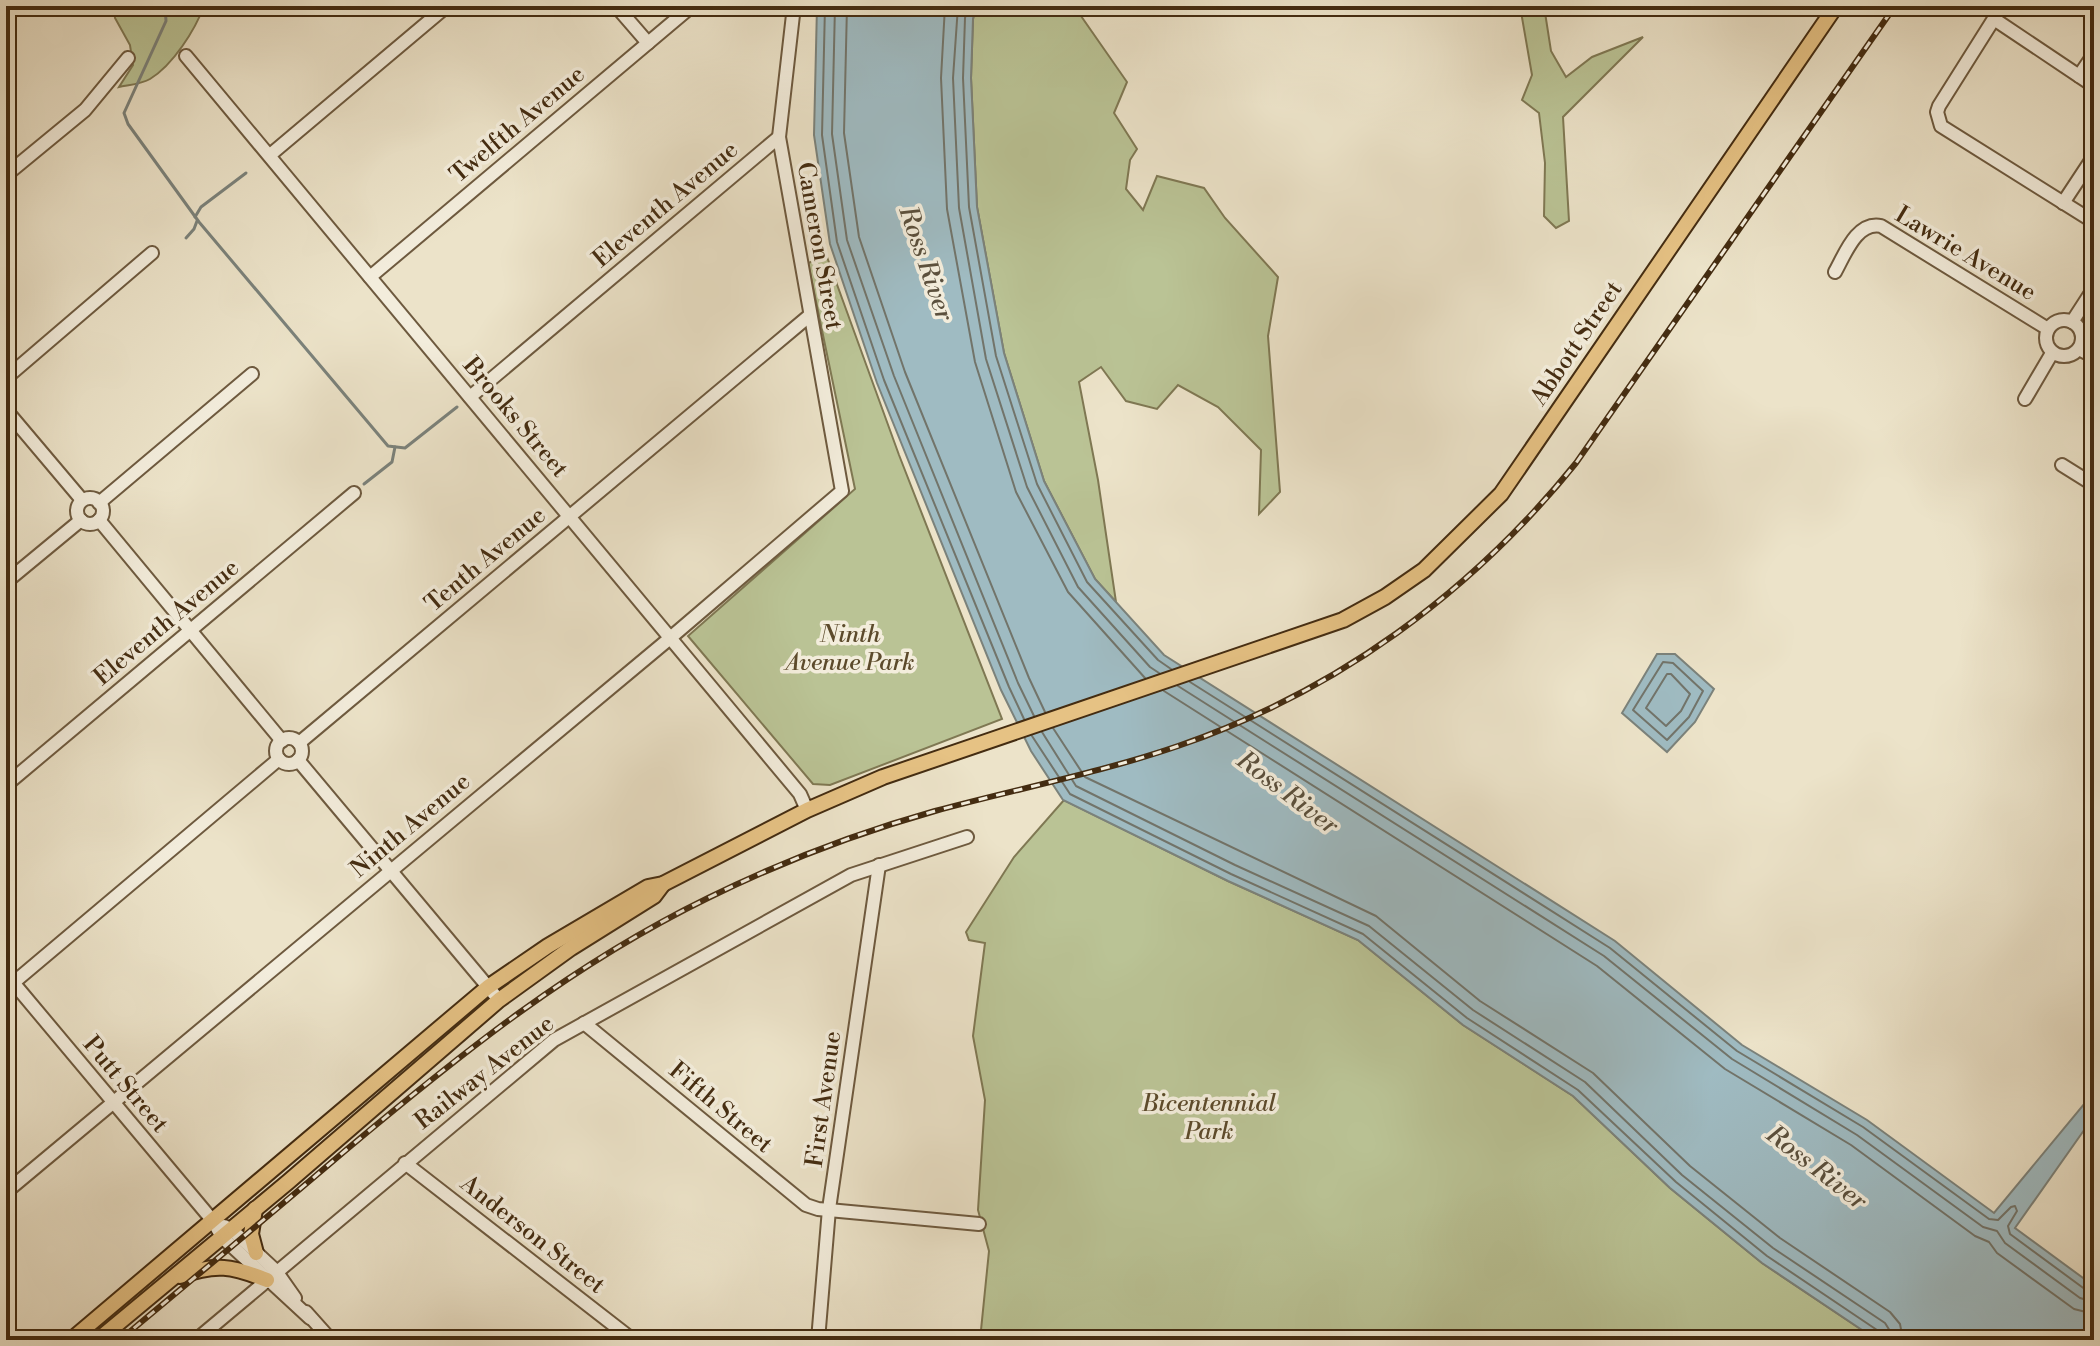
<svg xmlns="http://www.w3.org/2000/svg" width="2100" height="1346" viewBox="0 0 2100 1346" font-family="'Libre Bodoni',serif">
  <style>
    .green { fill: #bac395; stroke: #7f7853; stroke-width: 2 }
    .water { fill: #9fbbc2; stroke: #7b827b; stroke-width: 2 }
    .lines { fill: none; stroke-linecap: round; stroke-linejoin: round }
    .shore { stroke: #72746a; stroke-width: 2 }
    .stream { stroke: #7b827b; stroke-width: 3 }
    .minor-casing { stroke: #6e5a3f; stroke-width: 16 }
    .major-casing { stroke: #442c11; stroke-width: 18 }
    .minor { stroke: #f3eddc; stroke-width: 12 }
    .major { stroke: #e6c284; stroke-width: 14 }
    .rail-casing { stroke: #442c11; stroke-width: 6 }
    .rail { stroke: #f3eddc; stroke-width: 3; stroke-dasharray: 9; stroke-linecap: butt }
    .labels { text-anchor: middle; stroke-width: 7; stroke-linejoin: round; paint-order: stroke }
    .street-label { font-size: 24px; fill: #442c11; stroke: #f3eddc }
    .park-label { font-size: 24px; font-style: italic; fill: #5c4a2b; stroke: #f3eddc }
    .water-label { font-size: 26px; font-style: italic; fill: #5b503d; stroke: #f3eddc }
  </style>
  <rect width="100%" height="100%" fill="#ece3c9"/>
  <filter id="stains"><feTurbulence type="fractalNoise" baseFrequency=".0025" numOctaves="4"/><feColorMatrix values="0 0 0 0 .2 0 0 0 0 .09 0 0 0 0 .02 0 0 0 .5 -.17"/></filter>
  <radialGradient id="worn" r=".72"><stop offset=".6" stop-color="#630" stop-opacity="0"/><stop offset="1" stop-color="#630" stop-opacity=".3"/></radialGradient>
  <g class="green">
    <path d="M114,6H204C195,30 173,65 150,79C142,84 128,85 119,87L133,65L130,45L115,18Z"/>
    <polygon points="976,6 1033,6 1039,9 1050,6 1074,6 1127,82 1114,113 1137,149 1130,160 1126,189 1143,210 1157,176 1204,188 1225,218 1278,277 1268,336 1280,492 1259,514 1261,450 1218,407 1178,385 1157,409 1126,401 1101,367 1079,382 1098,480 1116,602 1095,579 1044,481 1004,353 977,207 971,78 973,19"/>
    <polygon points="1520,6 1544,6 1551,51 1566,77 1592,57 1643,37 1563,117 1569,221 1556,228 1544,216 1545,163 1539,113 1522,100 1532,75"/>
    <polygon points="827,257 899,455 1002,719 830,785 813,784 688,636 855,489 808,263"/>
    <polygon points="1064,800 1228,881 1358,940 1463,1025 1573,1096 1670,1188 1762,1263 1877,1340 980,1340 989,1251 978,1210 985,1100 973,1036 985,943 969,940 966,932 1014,857"/>
  </g>
  <g class="water">
    <polygon points="817,6 976,6 973,19 971,78 977,207 1004,353 1044,481 1095,579 1164,655 1615,941 1742,1045 1867,1120 1994,1213 2094,1092 2094,1116 2015,1228 2094,1286 2094,1340 1877,1340 1762,1263 1670,1188 1573,1096 1463,1025 1358,940 1228,881 1063,800 1031,751 1001,690 877,383 830,244 814,135"/>
    <polygon points="1657,654 1675,654 1714,689 1695,722 1667,752 1622,713"/>
  </g>
  <g class="lines">
    <g class="shore">
      <polyline points="825,6 822,135 837,242 884,380 1009,687 1024,719"/>
      <polyline points="835,6 832,134 847,240 894,376 1018,683 1034,716"/>
      <polyline points="847,6 844,133 859,237 905,372 1029,678 1045,712"/>
      <polyline points="945,6 941,78 947,209 975,362 1016,492 1068,592 1145,678"/>
      <polyline points="958,6 953,78 959,208 986,359 1027,487 1078,587 1150,667 1159,673"/>
      <polyline points="968,6 965,18 963,78 969,207 996,356 1037,484 1087,582 1158,660 1171,669"/>
      <polygon points="1663,662 1673,663 1703,691 1689,717 1667,740 1633,710"/>
      <polygon points="1667,674 1671,674 1690,694 1681,711 1666,726 1646,708"/>
      <polyline points="1190,682 1610,948 1737,1051 1863,1127 1989,1219 1998,1220 2011,1207 2015,1206 2017,1211 2008,1226 2010,1234 2086,1290 2094,1292"/>
      <polyline points="1178,686 1604,956 1732,1059 1857,1135 1983,1227 1997,1231 2005,1243 2080,1298 2094,1302"/>
      <polyline points="1164,691 1597,966 1725,1069 1851,1145 1975,1236 1989,1242 1997,1253 2074,1309 2094,1314"/>
      <polyline points="1053,728 1085,777 1376,916 1480,1001 1593,1073 1690,1166 1780,1238 1890,1312 1900,1324 1903,1340"/>
      <polyline points="1042,732 1076,786 1235,865 1369,926 1473,1010 1585,1082 1682,1175 1773,1248 1885,1323 1890,1331 1891,1340"/>
      <polyline points="1032,736 1070,794 1231,874 1363,934 1467,1018 1578,1090 1676,1182 1767,1256 1877,1330 1881,1340"/>
    </g>
    <g class="stream">
      <polyline points="165,6 166,21 124,113 128,124 199,222 388,446 405,448 457,407"/>
      <polyline points="195,217 201,207 246,173"/>
      <polyline points="186,238 194,229 197,221"/>
      <polyline points="364,484 392,462 395,447"/>
    </g>
    <defs>
      <g id="minor">
        <polyline points="616,6 648,43"/>
        <polyline points="2002,6 1939,106 1937,112 1941,126 2094,222"/>
        <polyline points="1994,19 2094,86"/>
        <polyline points="186,56 800,794 807,810"/>
        <polyline points="2079,76 2094,54"/>
        <polyline points="270,155 447,6"/>
        <polyline points="6,175 85,110 128,58"/>
        <polyline points="2063,203 2094,156"/>
        <path d="M1835,272C1845,254 1857,221 1881,226L2048,329"/>
        <polyline points="370,277 692,6"/>
        <circle cx="2064" cy="338" r="18"/>
        <polyline points="2072,322 2094,288"/>
        <polyline points="2079,349 2094,357"/>
        <polyline points="6,378 152,253"/>
        <polyline points="470,397 779,137"/>
        <polyline points="2025,399 2052,353"/>
        <polyline points="6,410 82,500"/>
        <polyline points="2062,465 2094,485"/>
        <circle cx="90" cy="511" r="13"/>
        <polyline points="99,503 252,374"/>
        <polyline points="99,520 282,741"/>
        <polyline points="6,582 81,520"/>
        <circle cx="289" cy="751" r="13"/>
        <polyline points="299,743 809,316"/>
        <polyline points="298,760 499,1000"/>
        <polyline points="6,785 354,493"/>
        <polyline points="6,974 213,1221 222,1237 310,1318"/>
        <polyline points="6,989 279,759"/>
        <polyline points="584,1023 806,1205 818,1209 979,1224"/>
        <polyline points="405,1163 633,1340"/>
        <polyline points="6,1192 669,639 842,491 779,137 794,6"/>
        <polyline points="224,1226 231,1229 276,1271 295,1298"/>
        <polyline points="306,1312 331,1340"/>
        <polyline points="196,1340 554,1040 851,875 967,837"/>
        <polyline points="818,1340 829,1209 879,865"/>
      </g>
      <g id="major">
        <polyline points="255,1209 251,1234 256,1253"/>
        <path d="M180,1276C216,1263 232,1266 267,1280"/>
        <polyline points="71,1340 488,987 548,946 648,887 663,884 807,810 883,777 1343,620 1385,597 1424,570 1501,494 1836,6"/>
        <polyline points="98,1340 288,1182 499,1000 571,948 654,896 663,884"/>
      </g>
    </defs>
    <use href="#minor" class="minor-casing"/>
    <use href="#major" class="major-casing"/>
    <use href="#minor" class="minor"/>
    <use href="#major" class="major"/>
    <defs>
      <path id="rail" d="M120,1340C195,1277 271,1214 346,1150C462,1053 571,965 708,898C781,862 857,833 935,811C1016,789 1099,773 1178,746C1336,692 1471,593 1576,463L1895,6"/>
    </defs>
    <use href="#rail" class="rail-casing"/>
    <use href="#rail" class="rail"/>
  </g>
  <g class="labels">
    <g class="street-label">
      <text transform="translate(517 124) rotate(-40)" y="8">Twelfth Avenue</text>
      <text transform="translate(665 204) rotate(-40)" y="8">Eleventh Avenue</text>
      <text transform="translate(820 246) rotate(80)" y="8">Cameron Street</text>
      <text transform="translate(1966 253) rotate(31)" y="8">Lawrie Avenue</text>
      <text transform="translate(1576 343) rotate(-56)" y="8">Abbott Street</text>
      <text transform="translate(516 417) rotate(50)" y="8">Brooks Street</text>
      <text transform="translate(485 559) rotate(-40)" y="8">Tenth Avenue</text>
      <text transform="translate(166 622) rotate(-40)" y="8">Eleventh Avenue</text>
      <text transform="translate(410 825) rotate(-40)" y="8">Ninth Avenue</text>
      <text transform="translate(484 1072) rotate(-38)" y="8">Railway Avenue</text>
      <text transform="translate(126 1084) rotate(50)" y="8">Putt Street</text>
      <text transform="translate(823 1099) rotate(-82)" y="8">First Avenue</text>
      <text transform="translate(721 1107) rotate(40)" y="8">Fifth Street</text>
      <text transform="translate(533 1234) rotate(38)" y="8">Anderson Street</text>
    </g>
    <g class="park-label">
      <text x="850" y="642">Ninth<tspan x="850" dy="28">Avenue Park</tspan></text>
      <text x="1209" y="1111">Bicentennial<tspan x="1209" dy="28">Park</tspan></text>
    </g>
    <g class="water-label">
      <text transform="translate(927 263) rotate(71)" y="9">Ross River</text>
      <text transform="translate(1288 792) rotate(37)" y="9">Ross River</text>
      <text transform="translate(1817 1167) rotate(38)" y="9">Ross River</text>
    </g>
  </g>
  <rect width="2100" height="1346" fill="none" stroke="#ece3c9" stroke-width="32"/>
  <rect x="8" y="8" width="2084" height="1330" fill="none" stroke="#442c11" stroke-width="4"/>
  <rect x="16" y="16" width="2068" height="1314" fill="none" stroke="#442c11" stroke-width="2"/>
  <rect width="100%" height="100%" filter="url(#stains)"/>
  <rect width="100%" height="100%" fill="url(#worn)"/>
</svg>
